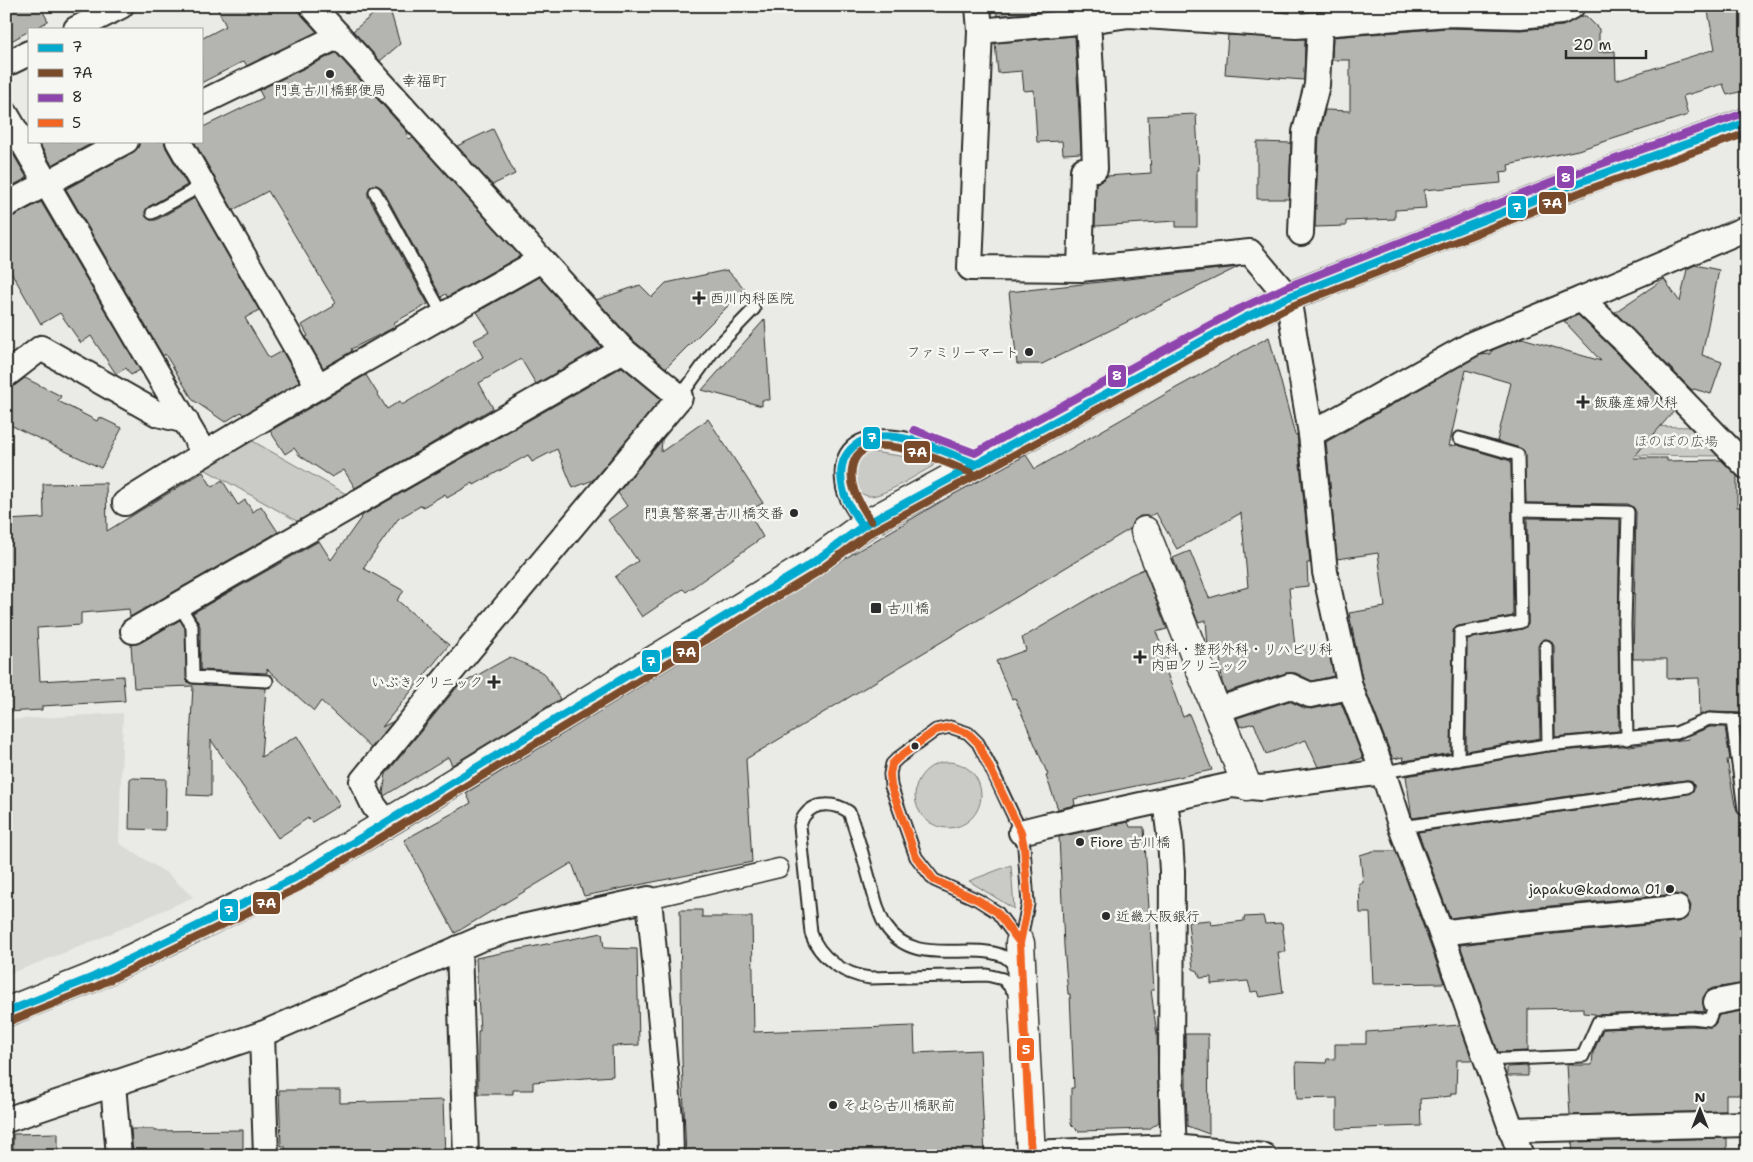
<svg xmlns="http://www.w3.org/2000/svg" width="1753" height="1162" viewBox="0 0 1753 1162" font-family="'Shantell Sans','Klee One',sans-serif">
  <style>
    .built { fill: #dadad6 }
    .green { fill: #cacac7; stroke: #7a7a79 }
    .building { fill: #b4b4b1; stroke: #2b2b2b }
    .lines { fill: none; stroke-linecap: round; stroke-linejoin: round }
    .service-casing { stroke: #2b2b2b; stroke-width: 15 }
    .pedestrian-casing { stroke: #2b2b2b; stroke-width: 21 }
    .minor-casing { stroke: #2b2b2b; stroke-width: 28 }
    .tertiary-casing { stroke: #2b2b2b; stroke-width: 31 }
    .secondary-casing { stroke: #2b2b2b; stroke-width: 31 }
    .service { stroke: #f6f6f2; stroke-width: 11 }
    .pedestrian { stroke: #f6f6f2; stroke-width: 18 }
    .minor { stroke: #f6f6f2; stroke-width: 24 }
    .tertiary { stroke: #f6f6f2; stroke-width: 28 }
    .secondary { stroke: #f6f6f2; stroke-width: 28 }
    .bus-1-casing { stroke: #f6f6f2; stroke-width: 11 }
    .bus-2-casing { stroke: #f6f6f2; stroke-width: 11 }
    .bus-3-casing { stroke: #f6f6f2; stroke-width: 11 }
    .bus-4-casing { stroke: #f6f6f2; stroke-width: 11 }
    .bus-1 { stroke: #00a9ce; stroke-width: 8 }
    .bus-2 { stroke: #7a4b2a; stroke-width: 8 }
    .bus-3 { stroke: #8e44ad; stroke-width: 8 }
    .bus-4 { stroke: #f26522; stroke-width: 8 }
    .poi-dot { fill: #2b2b2b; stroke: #f6f6f2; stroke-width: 2 }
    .labels { text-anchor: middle; stroke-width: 5; stroke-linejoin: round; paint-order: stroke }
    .poi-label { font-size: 14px; fill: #2b2b2b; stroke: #f6f6f2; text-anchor: start }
    .park-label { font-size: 14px; fill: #535352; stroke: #f6f6f2 }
    .neighbourhood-label { font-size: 15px; fill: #2b2b2b; stroke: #f6f6f2 }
    .line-badge { stroke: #f6f6f2; stroke-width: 2 }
    .badge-label { font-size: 14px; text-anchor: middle; font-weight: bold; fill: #fff }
  </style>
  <rect width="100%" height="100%" fill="#eaeae6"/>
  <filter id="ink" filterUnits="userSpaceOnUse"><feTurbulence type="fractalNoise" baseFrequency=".02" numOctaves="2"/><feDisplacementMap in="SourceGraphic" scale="10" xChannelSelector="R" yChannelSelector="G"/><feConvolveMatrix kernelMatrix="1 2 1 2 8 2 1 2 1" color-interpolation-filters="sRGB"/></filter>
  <g filter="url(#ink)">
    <polygon class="built" points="123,713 119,843 168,874 193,897 87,944 6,975 6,720"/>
    <g class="green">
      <polygon points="1628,426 1697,427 1724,456 1628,455"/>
      <polygon points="249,439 348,495 304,525 199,466"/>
      <path d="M872,452L929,460L933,462V466C918,474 886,495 871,496C858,497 849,480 852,469C854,460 864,455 872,452Z"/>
      <circle cx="948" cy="795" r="33"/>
      <polygon points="1011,865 1014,909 969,881"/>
    </g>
    <g class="building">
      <polygon points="6,6 40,6 48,21 35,29 29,29 29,31 6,44"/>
      <polygon points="216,6 299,6 302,15 317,32 247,66 244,61 201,83 201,39 226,26"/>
      <polygon points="383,6 389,6 400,44 380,61 353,31"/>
      <polygon points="996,6 1054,6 1054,10 997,16"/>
      <polygon points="1707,6 1747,6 1747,90 1727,95 1723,84 1683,96 1688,115 1578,150 1508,165 1509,171 1500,172 1501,183 1424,190 1426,208 1395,210 1395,219 1346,221 1346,226 1315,227 1319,134 1325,110 1350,111 1350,60 1332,60 1333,37 1448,28 1521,30 1563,26 1581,16 1586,16 1599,29 1599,52 1615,51 1616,80 1715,49"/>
      <polygon points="1228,35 1305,39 1304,80 1225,74"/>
      <polygon points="1075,36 1081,153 1063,154 1062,141 1037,142 1034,90 1024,91 1022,71 998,73 995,43"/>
      <polygon points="336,53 407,132 408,139 413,138 520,256 447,297 446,294 441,297 382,188 376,185 371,186 368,191 368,196 428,304 393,323 395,327 351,349 352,351 323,368 306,337 308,336 302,325 334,306 333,305 336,303 268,191 233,210 194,141 201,141 201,128 263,98 259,90"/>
      <polygon points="1196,114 1199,170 1197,170 1197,227 1176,227 1176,221 1095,226 1096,183 1102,181 1107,176 1151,173 1148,116"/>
      <polygon points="493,129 515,174 492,185 457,146"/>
      <polygon points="38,141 96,141 52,165"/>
      <polygon points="140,141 164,141 166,148 187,185 148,207 145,212 146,217 151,220 156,220 195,198 259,310 245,318 269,358 282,351 300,382 243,415 241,412 225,422 193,400 165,354 163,356 66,189 132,153 138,148"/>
      <polygon points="1257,142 1291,143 1289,199 1257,199"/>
      <polygon points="9,147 27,178 6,189 6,149"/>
      <polygon points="41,202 140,370 131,375 126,368 116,374 91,336 81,343 60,313 41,324 6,263 6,219 12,217"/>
      <polygon points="1695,265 1719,270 1702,355 1722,362 1711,394 1694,389 1692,390 1615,312 1664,279 1680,302 1687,269"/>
      <polygon points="1238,267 1042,364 1017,364 1009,292"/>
      <polygon points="727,270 745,289 666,368 633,340 596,300 640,285 652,297 666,283"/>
      <polygon points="539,277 601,347 536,384 521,359 479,383 493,408 355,488 344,470 332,477 299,455 294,448 285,454 270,431 366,375 387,409 400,401 402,405 483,357 474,340 490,332 477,312"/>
      <polygon points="1578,315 1615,351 1674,411 1633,458 1667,458 1667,461 1721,460 1737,476 1737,507 1747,507 1747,713 1709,712 1700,715 1699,678 1667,679 1667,659 1633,659 1636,512 1634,508 1628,504 1526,503 1524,451 1520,448 1497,441 1511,383 1466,370 1449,446 1457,445 1511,461 1513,616 1459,626 1453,630 1451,753 1404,761 1403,757 1393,759 1363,683 1349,613 1385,607 1378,553 1337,559 1326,442 1480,355 1491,354 1492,350 1522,338 1601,361 1564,321"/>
      <polygon points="765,319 770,400 762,400 762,406 702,390"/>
      <polygon points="1269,337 1295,435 1297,434 1310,563 1307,563 1308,586 1289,588 1295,647 1327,644 1334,676 1312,681 1296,673 1286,673 1226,692 1222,682 1220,657 1212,657 1208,647 1206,620 1198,622 1173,558 1190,551 1209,598 1248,587 1241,513 1177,549 1156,513 1150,516 1140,516 1133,521 1130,529 746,759 752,862 584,896 572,863 455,933 404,840 471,803 466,793 819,577 844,559 947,498 1026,455 1035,469 1176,388"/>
      <polygon points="622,367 661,399 593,480 573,488 557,449 532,462 528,455 474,485 473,483 447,498 445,494 423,507 422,505 398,519 363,568 404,591 397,600 449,645 382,727 394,721 371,748 321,701 314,711 267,669 267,673 200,670 200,626 193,613 319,541 331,560 363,515"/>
      <polygon points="25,378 61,396 58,401 97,421 99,417 122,428 101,468 6,423 6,388 14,386"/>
      <polygon points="708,419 763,503 756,507 761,512 752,518 763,537 686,592 683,589 642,617 615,577 638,561 608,520 627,506 618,493 662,440 661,452"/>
      <polygon points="203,472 212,487 222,480 238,505 245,500 253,512 261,506 278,532 130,617 129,609 81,613 81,625 37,628 40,681 123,676 125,701 42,706 42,710 6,712 6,520 44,518 43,484 106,483 107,531"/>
      <polygon points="1527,518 1620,519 1618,624 1619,731 1555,737 1554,646 1550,640 1545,639 1540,642 1538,646 1540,738 1466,751 1467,639 1522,629 1528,625"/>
      <polygon points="1144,569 1167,629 1156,632 1169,662 1164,665 1183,717 1189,714 1212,770 1074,799 1075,805 1058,809 1046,776 1048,775 1015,698 1012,699 996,661 1026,650 1022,638 1130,575"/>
      <polygon points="180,620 185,628 187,681 193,684 266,688 261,757 297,736 340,805 312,822 308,818 278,838 211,740 211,796 187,795 193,686 134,688 131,644 140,643"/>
      <polygon points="510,657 544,673 560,699 452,765 448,757 384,796 383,793 386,774 458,686"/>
      <polygon points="1289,701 1304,708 1312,709 1341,703 1363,758 1351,762 1318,767 1306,740 1266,754 1254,723 1240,727 1237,718"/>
      <polygon points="1710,727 1725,727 1730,760 1727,760 1735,805 1738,813 1742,816 1747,841 1747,983 1713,988 1707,991 1703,998 1704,1012 1692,1011 1595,1015 1595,1014 1583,1013 1583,1008 1528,1009 1528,1051 1498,1052 1460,945 1523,937 1678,922 1685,919 1689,914 1691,906 1688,900 1683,896 1676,894 1519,909 1450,918 1418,832 1688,794 1694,790 1694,785 1690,780 1686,780 1412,818 1406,776 1547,752 1621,746 1628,746 1689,739 1688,736"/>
      <polygon points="1741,728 1747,728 1747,758 1745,758"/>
      <polygon points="130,778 166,779 165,830 129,829"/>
      <polygon points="1128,822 1130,827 1144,827 1154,990 1151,990 1157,1035 1159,1122 1149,1129 1078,1131 1071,1124 1071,1088 1074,1088 1070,994 1068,994 1064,946 1059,837"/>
      <polygon points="1373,851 1396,851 1444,983 1373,984 1370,913 1360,913 1359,883 1363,883 1360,855"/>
      <polygon points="680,910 702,910 702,917 752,917 754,1032 914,1026 915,1053 980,1050 985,1156 686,1156 682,1060"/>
      <polygon points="1263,916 1265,924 1282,923 1286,952 1278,952 1283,993 1260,997 1258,991 1251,992 1248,981 1211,984 1211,977 1200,978 1198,971 1193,969 1188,922 1210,920 1211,925 1244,921 1244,917"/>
      <polygon points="602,933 604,948 637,949 639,1045 612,1046 613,1076 533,1082 533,1090 513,1090 513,1094 478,1094 478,1031 480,1031 476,958"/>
      <polygon points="1747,1010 1747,1095 1726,1095 1726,1111 1570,1115 1567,1065 1592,1065 1593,1053 1603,1029 1692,1026 1711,1027 1716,1023 1719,1015"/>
      <polygon points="1460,1025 1472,1060 1457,1060 1456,1093 1451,1093 1451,1096 1420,1099 1421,1126 1337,1129 1337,1098 1297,1099 1296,1062 1326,1063 1327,1059 1335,1059 1335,1044 1366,1044 1366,1032"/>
      <polygon points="1185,1034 1208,1034 1209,1134 1187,1126"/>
      <polygon points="1528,1066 1528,1076 1507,1076 1507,1067"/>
      <polygon points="279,1090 340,1090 340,1103 443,1100 445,1156 285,1155 285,1146 281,1146"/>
      <polygon points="131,1129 154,1129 154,1131 243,1130 243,1156 159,1156 159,1154 133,1155"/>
      <polygon points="58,1133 58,1156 13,1156 13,1134"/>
      <polygon points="1727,1138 1727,1156 1573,1156 1572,1142"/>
    </g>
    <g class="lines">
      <defs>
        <g id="service">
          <polyline points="1296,26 1296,6"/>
          <polyline points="375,192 443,315"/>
          <polyline points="152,213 203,185"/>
          <polyline points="680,397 714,350 754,309"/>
          <polyline points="1519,510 1628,512 1625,624 1627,739"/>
          <path d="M863,526C856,515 843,498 842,485C835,438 873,430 911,439C931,445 952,455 972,463"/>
          <polyline points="179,605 192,626 193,677 267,681"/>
          <polyline points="1546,646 1548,745"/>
          <polyline points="1732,720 1744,809"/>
          <polygon points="950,727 968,733 978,743 990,766 1021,832 1024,847 1028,904 1020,943 997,912 978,900 934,880 916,857 891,786 890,774 892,764 898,758 936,730"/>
          <polyline points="1458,760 1460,633 1521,622 1518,455 1459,438"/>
          <polyline points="1383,772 1546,745 1676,733 1709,719 1747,721"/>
          <polyline points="1401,827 1687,787"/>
          <path d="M1017,968C1013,964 1008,958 1003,956C966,941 914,969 885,925C878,913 875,898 871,885C864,860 858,836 849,812C836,803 815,801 805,815C802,818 801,823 800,826L811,933C819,958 845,975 870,978L987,975L1003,979L1017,995"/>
          <polyline points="1485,1060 1583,1056 1598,1022 1692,1018 1709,1020 1716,1002"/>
        </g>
        <polyline id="pedestrian" points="649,899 779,868"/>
        <g id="minor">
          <polyline points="312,6 623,350 680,397 455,667 362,781 374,806 387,823"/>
          <polyline points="978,6 980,31 970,268 1080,269 1250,252 1288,297 1311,434 1325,572 1350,687 1383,772 1401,827 1441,933 1521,1156"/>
          <polyline points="76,29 121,6"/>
          <polyline points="980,31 1088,21 1129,15 1296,26 1448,14 1520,16 1561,12 1572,6"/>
          <polyline points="6,64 29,53"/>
          <polyline points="201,103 339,36"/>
          <polyline points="6,114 204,453"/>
          <polyline points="178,141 318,386"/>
          <polyline points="6,205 126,141"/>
          <polyline points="1301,233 1305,132 1317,85 1320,24"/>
          <polyline points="1080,269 1083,170 1095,169 1093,106 1088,21"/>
          <polyline points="1581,299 1747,228"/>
          <polyline points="6,375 41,348 158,414 186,421"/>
          <polyline points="1311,434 1474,343 1581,299 1625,341 1747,467"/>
          <path d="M125,503C261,417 401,339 541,260"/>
          <polyline points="133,631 623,350"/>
          <polyline points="1217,710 1290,686 1310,695 1350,687"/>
          <polyline points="1165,801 1170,839 1172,871 1171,1071 1174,1156"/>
          <polyline points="1021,832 1045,826 1232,785 1261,788 1383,772"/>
          <polyline points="1441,933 1521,923 1677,908"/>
          <polyline points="459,948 466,1156"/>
          <polyline points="1716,1002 1747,996"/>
          <polyline points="262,1034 266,1156"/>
          <polyline points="113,1084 119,1156"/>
          <polyline points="6,1120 262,1034 480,939 509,930 649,899 670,1118 671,1156"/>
          <polyline points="1511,1130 1747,1124"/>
          <polyline points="1031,1153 1174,1147 1264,1156"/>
        </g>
        <g id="tertiary">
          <polyline points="1145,531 1247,786"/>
          <polyline points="1020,943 1031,1156"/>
        </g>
        <polyline id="secondary" points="6,1012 91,978 184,933 293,879 387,823 811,564 863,526 1244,318 1288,297 1580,182 1747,122"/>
      </defs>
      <use href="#service" class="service-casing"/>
      <use href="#pedestrian" class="pedestrian-casing"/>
      <use href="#minor" class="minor-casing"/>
      <use href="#tertiary" class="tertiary-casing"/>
      <use href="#secondary" class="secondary-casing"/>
      <use href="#service" class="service"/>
      <use href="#pedestrian" class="pedestrian"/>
      <use href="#minor" class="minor"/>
      <use href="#tertiary" class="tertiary"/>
      <use href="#secondary" class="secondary"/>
      <defs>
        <g id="bus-1">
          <path d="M863,526C855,515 846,503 843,489C834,451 861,432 896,437C924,441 950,454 976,464"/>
          <polyline points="6,1012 91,978 293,879 811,564 863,526 1244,318 1288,297 1580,182 1747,122"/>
        </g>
        <g id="bus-2">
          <path d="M871,521C860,503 847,486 853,464C865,423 948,464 972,473"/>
          <polyline points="10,1021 95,987 298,888 816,573 868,534 1249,327 1292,306 1584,191 1747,133"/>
        </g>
        <polyline id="bus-3" points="914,430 975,453 1239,309 1284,288 1576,173 1744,113"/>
        <g id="bus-4">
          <polygon points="950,727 968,733 978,743 1021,832 1024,847 1028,904 1020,943 997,912 978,900 934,880 916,857 891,786 890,774 892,764 898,758 936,730"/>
          <polyline points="1020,943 1031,1156"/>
        </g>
      </defs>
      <use href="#bus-1" class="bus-1-casing"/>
      <use href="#bus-2" class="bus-2-casing"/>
      <use href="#bus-3" class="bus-3-casing"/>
      <use href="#bus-4" class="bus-4-casing"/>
      <use href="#bus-1" class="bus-1"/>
      <use href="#bus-2" class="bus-2"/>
      <use href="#bus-3" class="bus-3"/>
      <use href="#bus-4" class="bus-4"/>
    </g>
  </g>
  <g class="poi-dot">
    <circle cx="330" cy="74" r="5"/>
    <path d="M696.5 290.5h5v5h5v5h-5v5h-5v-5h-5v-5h5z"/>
    <circle cx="1029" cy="352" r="5"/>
    <path d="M1580.5 394.5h5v5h5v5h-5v5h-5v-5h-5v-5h5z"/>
    <circle cx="794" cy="513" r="5"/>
    <rect x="870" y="602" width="12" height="12" rx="2.5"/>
    <path d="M1137.5 649.5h5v5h5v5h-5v5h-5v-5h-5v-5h5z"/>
    <path d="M491.5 674.5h5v5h5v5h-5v5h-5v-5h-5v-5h5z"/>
    <circle cx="915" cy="746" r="4.5"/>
    <circle cx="1080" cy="842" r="5"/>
    <circle cx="1670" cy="889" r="5"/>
    <circle cx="1106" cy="916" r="5"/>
    <circle cx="833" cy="1105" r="5"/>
  </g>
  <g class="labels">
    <g class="poi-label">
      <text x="330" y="95" text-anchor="middle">門真古川橋郵便局</text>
      <text x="710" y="303">西川内科医院</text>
      <text x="1019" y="357" text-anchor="end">ファミリーマート</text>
      <text x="1594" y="407">飯藤産婦人科</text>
      <text x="784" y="518" text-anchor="end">門真警察署古川橋交番</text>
      <text x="887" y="613">古川橋</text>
      <text x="1151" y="654">内科・整形外科・リハビリ科<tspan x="1151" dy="16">内田クリニック</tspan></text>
      <text x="483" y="687" text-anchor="end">いぶきクリニック</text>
      <text x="1090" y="847">Fiore 古川橋</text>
      <text x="1660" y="894" text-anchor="end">japaku@kadoma 01</text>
      <text x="1116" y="921">近畿大阪銀行</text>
      <text x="843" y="1110">そよら古川橋駅前</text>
    </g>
    <g class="park-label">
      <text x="1676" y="446">ほのぼの広場</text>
    </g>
    <g class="neighbourhood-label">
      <text x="424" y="86">幸福町</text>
    </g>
  </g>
  <g class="line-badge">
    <rect x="1556" y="165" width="19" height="24" rx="5" fill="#8e44ad"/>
    <rect x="1538" y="191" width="29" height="24" rx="5" fill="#7a4b2a"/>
    <rect x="1507" y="195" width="20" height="24" rx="5" fill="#00a9ce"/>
    <rect x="1107" y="364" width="20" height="24" rx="5" fill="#8e44ad"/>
    <rect x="862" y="426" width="19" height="24" rx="5" fill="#00a9ce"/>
    <rect x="903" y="440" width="28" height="24" rx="5" fill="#7a4b2a"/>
    <rect x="672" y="640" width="28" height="24" rx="5" fill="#7a4b2a"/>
    <rect x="641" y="649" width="20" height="24" rx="5" fill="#00a9ce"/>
    <rect x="252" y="891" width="29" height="24" rx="5" fill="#7a4b2a"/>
    <rect x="219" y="898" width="20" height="24" rx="5" fill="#00a9ce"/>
    <rect x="1016" y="1037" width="19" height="25" rx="5" fill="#f26522"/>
  </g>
  <g class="badge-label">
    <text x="1566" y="182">8</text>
    <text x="1552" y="208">7A</text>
    <text x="1517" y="212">7</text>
    <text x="1117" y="380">8</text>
    <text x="872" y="442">7</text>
    <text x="917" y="457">7A</text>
    <text x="686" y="657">7A</text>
    <text x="651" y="666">7</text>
    <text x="266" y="908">7A</text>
    <text x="229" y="915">7</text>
    <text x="1026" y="1054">5</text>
  </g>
  <rect width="1753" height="1162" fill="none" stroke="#f6f6f2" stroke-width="25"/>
  <rect x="12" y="12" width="1728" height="1137" fill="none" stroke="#2b2b2b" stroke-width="2" filter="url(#ink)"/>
  <rect x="28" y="28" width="175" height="115" fill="#f6f6f2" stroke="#a5a5a2"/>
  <rect x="38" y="44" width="25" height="8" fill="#00a9ce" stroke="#a5a5a2"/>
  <text x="72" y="52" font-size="15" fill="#2b2b2b">7</text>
  <rect x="38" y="69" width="25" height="8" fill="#7a4b2a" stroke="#a5a5a2"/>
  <text x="72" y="78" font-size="15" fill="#2b2b2b">7A</text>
  <rect x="38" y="94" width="25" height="8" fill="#8e44ad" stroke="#a5a5a2"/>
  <text x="72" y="102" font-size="15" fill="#2b2b2b">8</text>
  <rect x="38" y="119" width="25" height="8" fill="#f26522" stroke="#a5a5a2"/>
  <text x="72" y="128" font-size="15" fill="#2b2b2b">5</text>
  <g transform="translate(1700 1110)" stroke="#f6f6f2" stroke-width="4" paint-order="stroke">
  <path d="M0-4L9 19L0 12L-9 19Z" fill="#2b2b2b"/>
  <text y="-8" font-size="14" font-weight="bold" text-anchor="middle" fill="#2b2b2b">N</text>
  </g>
  <path d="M1566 50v8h80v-8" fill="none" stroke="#2b2b2b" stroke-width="2.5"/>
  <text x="1573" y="50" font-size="15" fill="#2b2b2b" stroke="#f6f6f2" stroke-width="4" paint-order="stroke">20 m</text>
</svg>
